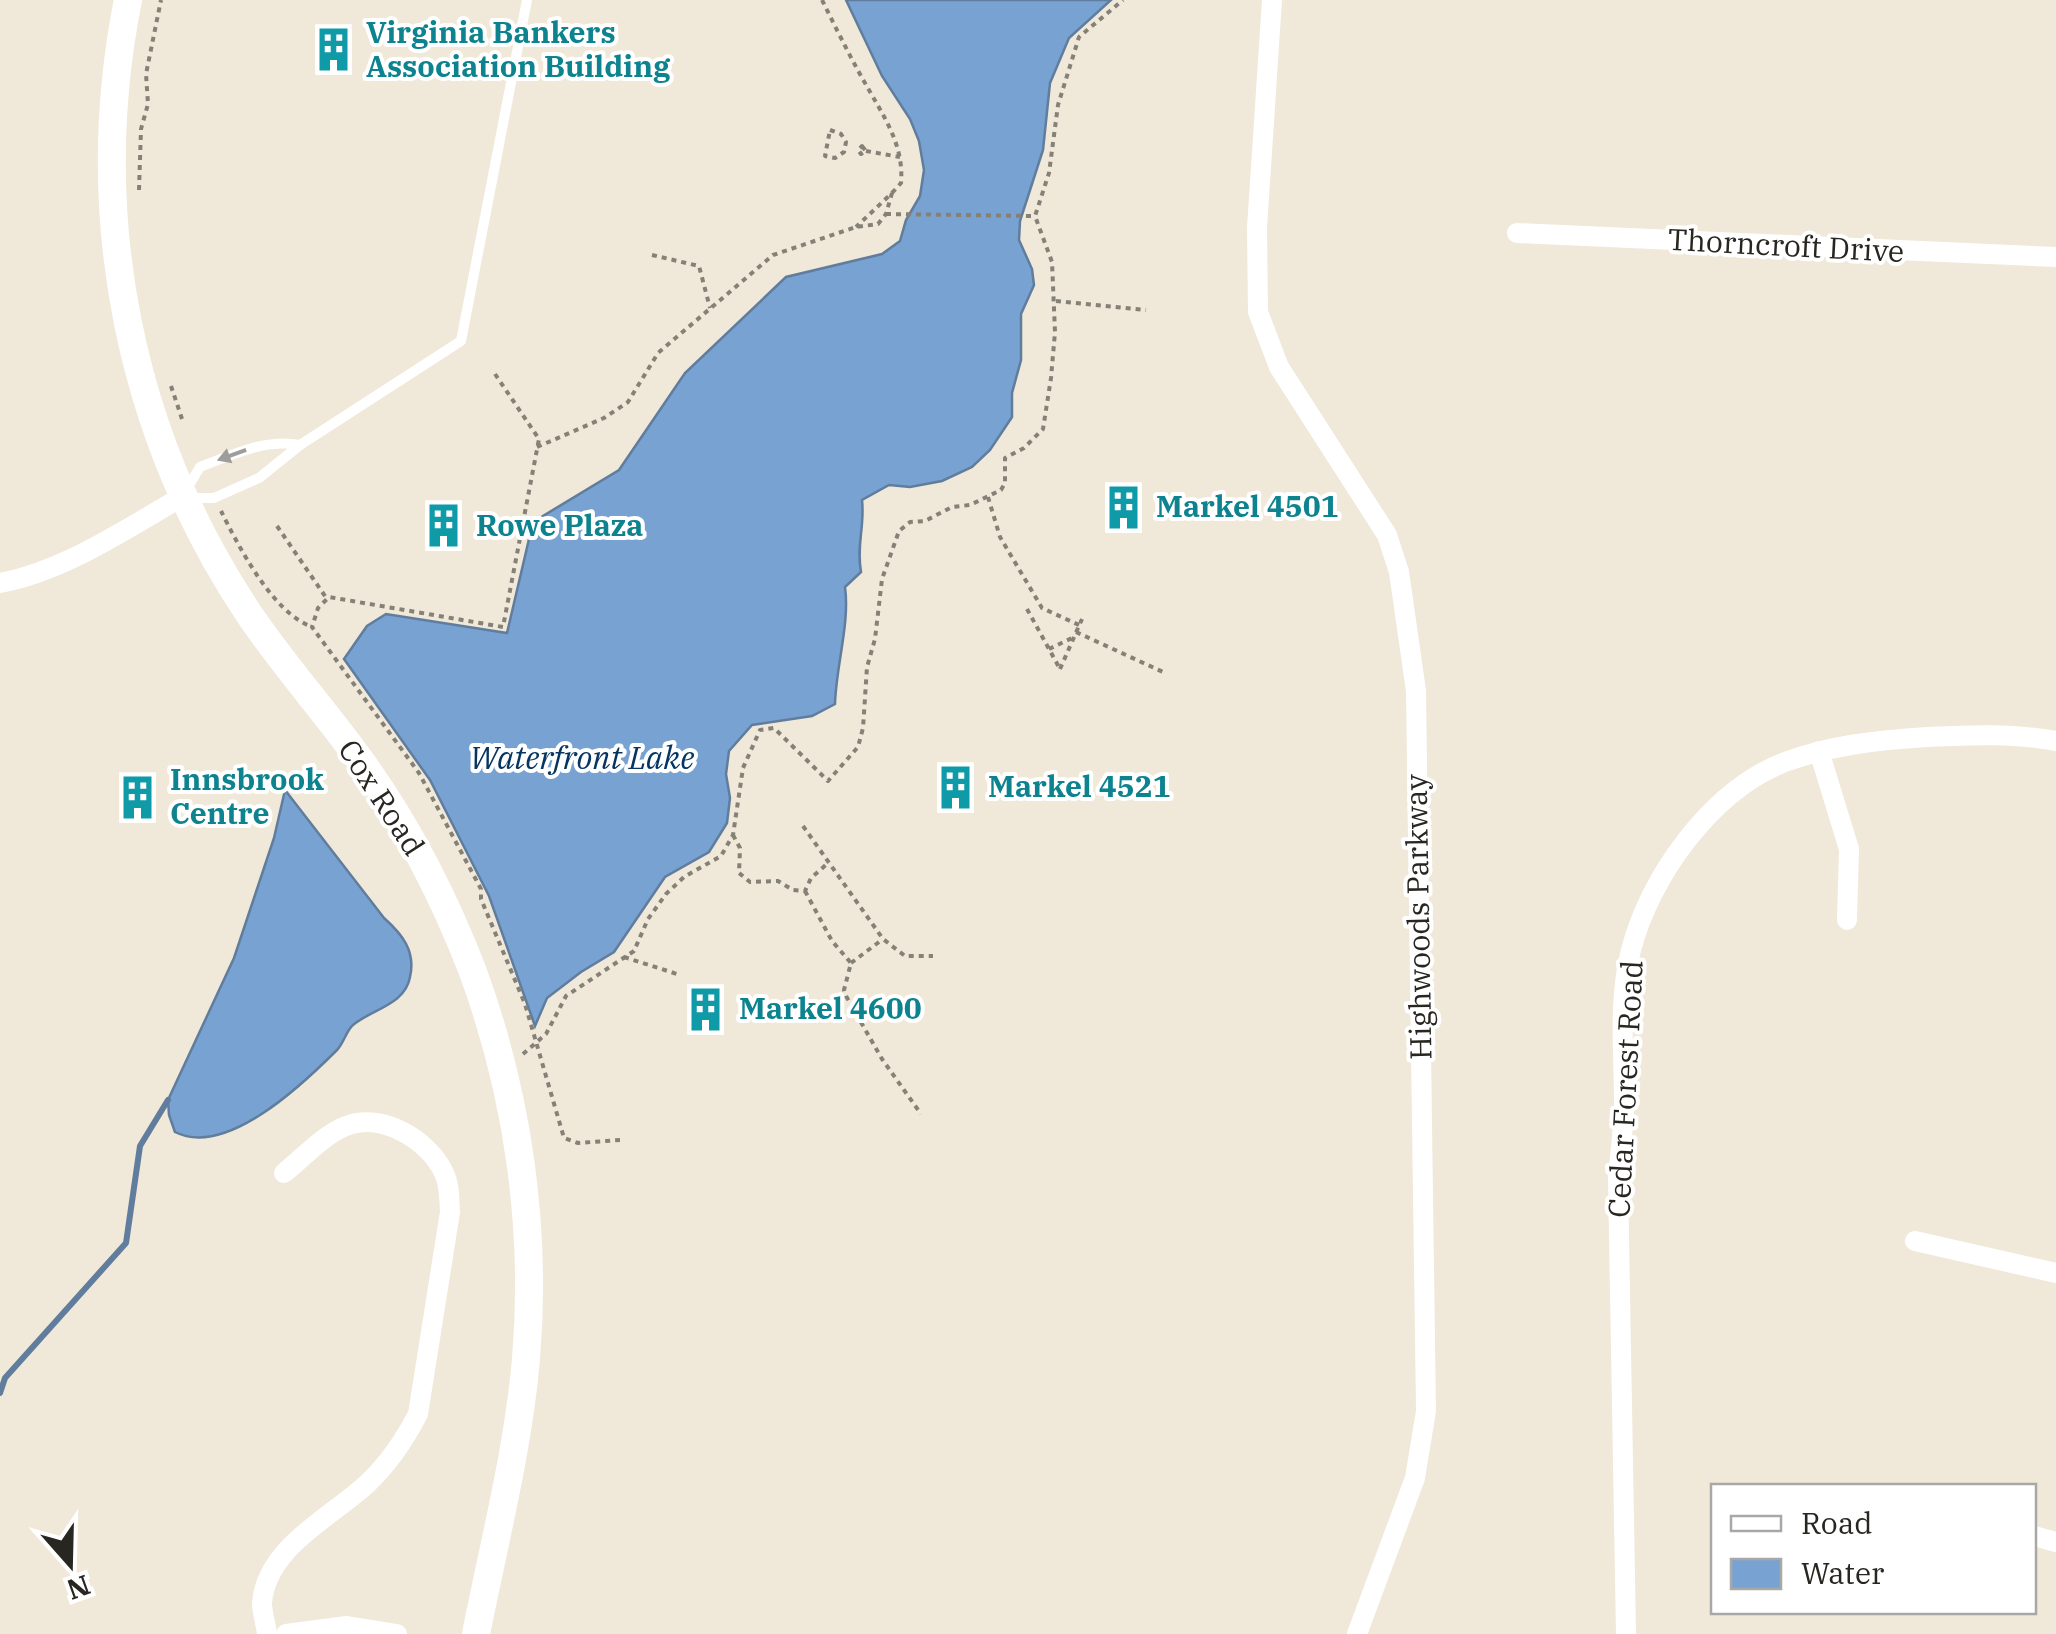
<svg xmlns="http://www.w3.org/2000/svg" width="2056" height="1634" viewBox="0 0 2056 1634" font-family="'IBM Plex Serif',serif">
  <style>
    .water { fill: #78a2d2; stroke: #607d9d; stroke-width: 2.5 }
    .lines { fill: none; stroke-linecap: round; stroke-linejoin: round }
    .stream { stroke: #607d9d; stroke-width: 6 }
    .path { stroke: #858176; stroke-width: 4; stroke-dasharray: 5 5; stroke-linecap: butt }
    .lane { stroke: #fff; stroke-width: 10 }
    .street { stroke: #fff; stroke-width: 20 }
    .secondary { stroke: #fff; stroke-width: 28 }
    .oneway { fill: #9e9d9b }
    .labels { text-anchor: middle; stroke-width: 8; stroke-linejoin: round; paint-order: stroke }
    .culture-label { font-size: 30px; font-weight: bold; fill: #0d838f; stroke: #fff; text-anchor: start }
    .street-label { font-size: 30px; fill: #282620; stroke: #fff }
    .water-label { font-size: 32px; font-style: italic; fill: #063562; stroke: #fff }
  </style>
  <rect width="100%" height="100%" fill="#f0e8d9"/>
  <g class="water">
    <path d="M846,0H1111L1069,38L1050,83L1043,150L1020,221L1019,240L1032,269L1034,285L1021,314V360L1012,393V417L990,450L972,467L942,481L910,487L889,485L862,500C865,527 856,545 861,572L845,587C850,623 836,666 835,704L812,716L752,725L729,751L726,774L730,798L727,823L709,852L665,877L614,952L581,972L547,998L535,1026L489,896L430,780L344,659L367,626L386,614L507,633L533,522L619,470L685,373L786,277L882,254L900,241L906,220L920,196L924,170L919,141L910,119L882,76Z"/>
    <path d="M285,790L384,918C402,934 416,951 410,977C405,1005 372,1009 353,1025C346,1031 344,1043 337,1050C303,1084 226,1158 175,1132L169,1115L168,1100L234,958L274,838Z"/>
  </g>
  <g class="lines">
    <polyline class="stream" points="0,1393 5,1378 126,1243 140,1146 168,1100"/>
    <g class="path">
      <path d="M822,0C837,30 852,61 869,90C886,120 904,147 901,183L892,193"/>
      <polygon points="830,130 841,134 846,142 844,152 835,158 825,156"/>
      <polygon points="862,146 866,151 861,154 858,150"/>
      <polyline points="866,151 900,157"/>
      <polyline points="139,190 141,129 148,104 146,74 161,0"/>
      <polyline points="886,214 1035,216"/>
      <polyline points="652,255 699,266 710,308"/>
      <polyline points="1056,301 1146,310"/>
      <polyline points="495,374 539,439 503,627 329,597 318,608 312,627 419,773 481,889 481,899 525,1004 564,1138 578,1143 620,1140"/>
      <polyline points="171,386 182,419"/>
      <polyline points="537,447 604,418 628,402 658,353 773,255 856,227 878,224 886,214 892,193 856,227"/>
      <polyline points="988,497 1000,537 1042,608 1079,625"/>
      <path d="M221,511C239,547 272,612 312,627"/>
      <polyline points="277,526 327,599"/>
      <polyline points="1027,609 1060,669"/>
      <polyline points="1076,632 1163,672"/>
      <polyline points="1049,649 1072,638"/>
      <polyline points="1060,669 1082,619"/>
      <polyline points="803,826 883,939 905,956 933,956"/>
      <polyline points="733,835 740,848 739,873 750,882 778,881 793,890 805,891 811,878 828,863"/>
      <polyline points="805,891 832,941 851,963 844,990 846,996 882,1059 921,1114"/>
      <polyline points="624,957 677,974"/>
      <polyline points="851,963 883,939"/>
      <polyline points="523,1054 546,1034 566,996 634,951 648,919 666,894 684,877 721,856 733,835 743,768 760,730 774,728 828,781 858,747 863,728 867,667 875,639 882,579 899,531 910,522 925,521 952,507 970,505 1001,490 1005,483 1005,458 1024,448 1043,429 1051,378 1055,332 1052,262 1035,216 1049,173 1058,105 1079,37 1123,0"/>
    </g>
    <g class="lane">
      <path d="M186,490L200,467C232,455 266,438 300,445"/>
      <polyline points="191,498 214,498 259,478 300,445 461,341 527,0"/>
    </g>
    <g class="street">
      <polyline points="1272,0 1257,228 1258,312 1279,367 1387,535 1399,572 1416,691 1426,1411 1415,1478 1357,1634"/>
      <polyline points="1517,233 2056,257"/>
      <path d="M0,583C65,571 125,529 182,497"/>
      <polyline points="1819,751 1849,849 1847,920"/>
      <polyline points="1915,1241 2056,1273"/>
      <polyline points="2034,1536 2056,1542"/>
      <path d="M267,1634C266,1624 262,1613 262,1603C266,1547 332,1517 368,1483C389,1463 405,1439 418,1414L450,1212C449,1199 450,1185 444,1173C429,1140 382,1112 346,1126C323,1135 303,1158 284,1173"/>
      <polyline points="286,1634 347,1626 397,1634"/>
      <path d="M1626,1634L1618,1178C1620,1153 1624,1127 1624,1102C1624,1052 1618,1000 1631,950C1650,876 1712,790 1785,762C1832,745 1878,740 1927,737C1971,735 2013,733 2056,741"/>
    </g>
    <path class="secondary" d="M128,0C85,215 129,436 251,617C286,668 327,714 363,764C408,827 445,899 473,972C518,1095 537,1228 526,1359C518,1451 494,1543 476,1634"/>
  </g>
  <defs><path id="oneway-solid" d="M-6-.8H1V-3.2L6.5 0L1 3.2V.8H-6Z" transform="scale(2.5)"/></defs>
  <use class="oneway" href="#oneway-solid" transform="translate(232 455) rotate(160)"/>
  <defs>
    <symbol id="building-bare" viewBox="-9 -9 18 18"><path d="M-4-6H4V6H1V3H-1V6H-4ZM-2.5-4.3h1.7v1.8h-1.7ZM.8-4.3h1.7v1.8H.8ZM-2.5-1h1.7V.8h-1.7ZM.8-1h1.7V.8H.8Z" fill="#0f9aa8" stroke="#fff" stroke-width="2.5" paint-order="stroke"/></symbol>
  </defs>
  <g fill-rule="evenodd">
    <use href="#building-bare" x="302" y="18" width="63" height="63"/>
    <use href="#building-bare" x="1092" y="476" width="63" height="63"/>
    <use href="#building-bare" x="412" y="494" width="63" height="63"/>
    <use href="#building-bare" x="924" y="756" width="63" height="63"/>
    <use href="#building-bare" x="106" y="766" width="63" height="63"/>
    <use href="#building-bare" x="674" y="978" width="63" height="63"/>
  </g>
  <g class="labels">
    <g class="culture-label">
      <text x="366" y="43">Virginia Bankers<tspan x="366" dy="34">Association Building</tspan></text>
      <text x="1156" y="517">Markel 4501</text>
      <text x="476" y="536">Rowe Plaza</text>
      <text x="170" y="790">Innsbrook<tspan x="170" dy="34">Centre</tspan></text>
      <text x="988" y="797">Markel 4521</text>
      <text x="739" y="1019">Markel 4600</text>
    </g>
    <g class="street-label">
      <text transform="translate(1786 246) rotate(3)" y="10">Thorncroft Drive</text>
      <text transform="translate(381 798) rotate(57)" y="10">Cox Road</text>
      <text transform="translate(1419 917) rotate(-91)" y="10">Highwoods Parkway</text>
      <text transform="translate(1626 1089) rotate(-87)" y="10">Cedar Forest Road</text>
    </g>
    <g class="water-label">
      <text x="582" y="769">Waterfront Lake</text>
    </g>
  </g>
  <rect x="1711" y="1484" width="325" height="130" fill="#ffffff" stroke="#a9a8a6" stroke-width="2.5"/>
  <rect x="1731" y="1516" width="50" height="15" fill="#ffffff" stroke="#a9a8a6" stroke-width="2.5"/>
  <text x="1801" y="1534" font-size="30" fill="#282620">Road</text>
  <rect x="1731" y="1559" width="50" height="30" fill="#78a2d2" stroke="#a9a8a6" stroke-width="2.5"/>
  <text x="1801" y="1584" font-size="30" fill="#282620">Water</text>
  <g transform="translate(70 1564) rotate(160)" stroke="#ffffff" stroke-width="8" paint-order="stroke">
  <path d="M0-8L18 38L0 25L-18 38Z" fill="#282620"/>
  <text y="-15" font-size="28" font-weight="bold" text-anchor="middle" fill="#282620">N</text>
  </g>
</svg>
